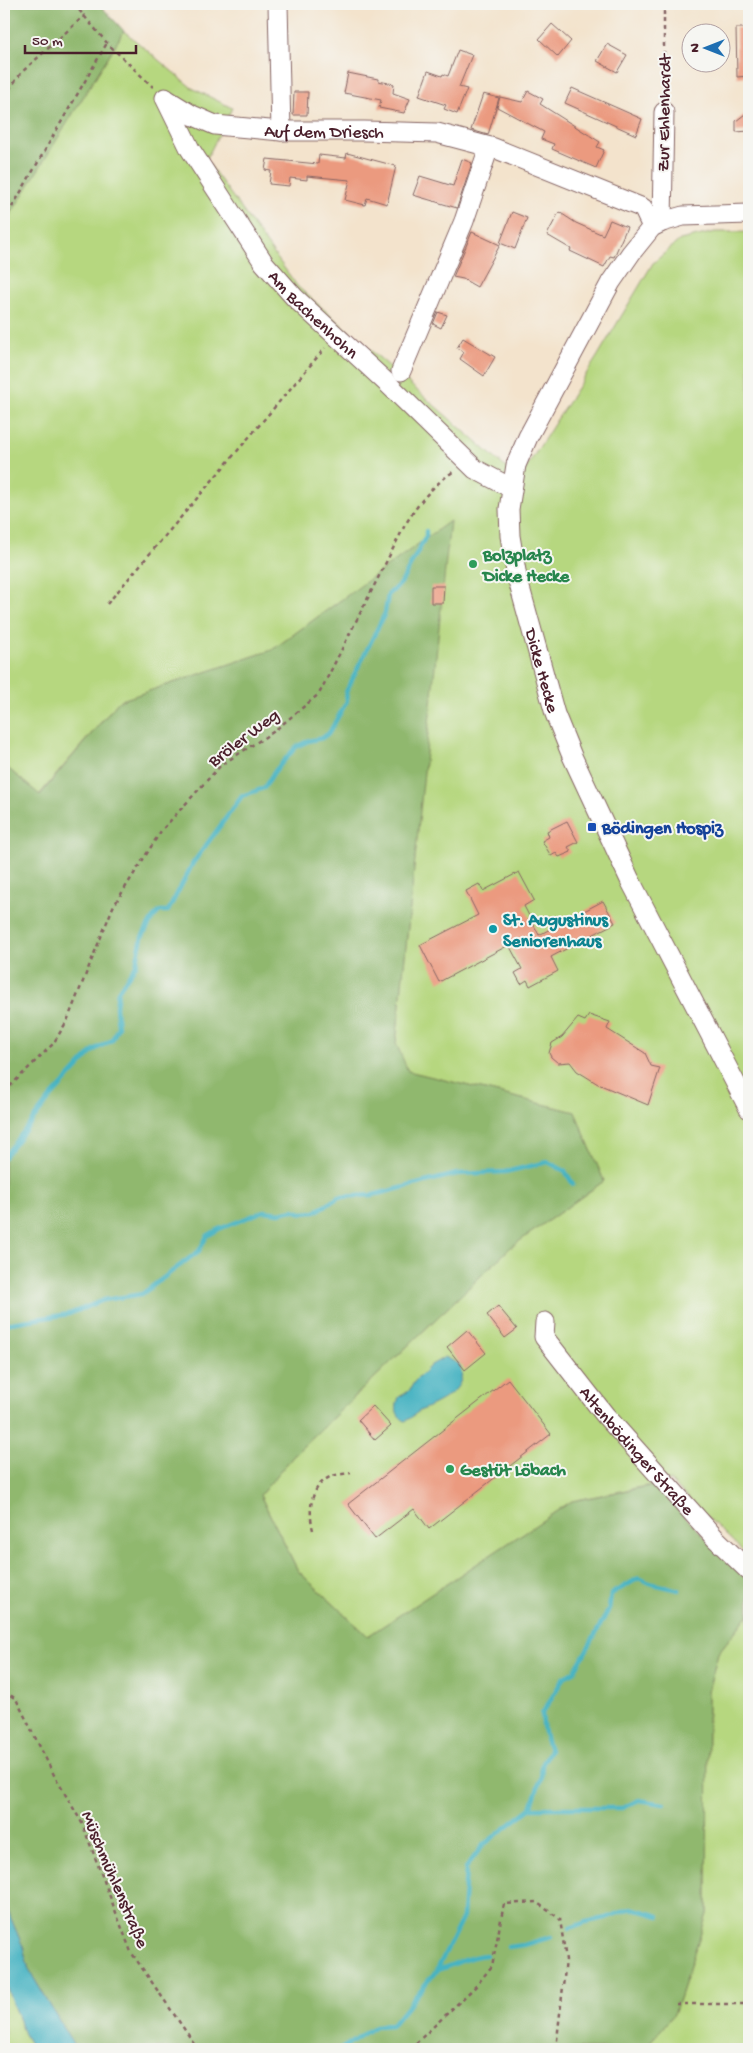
<svg xmlns="http://www.w3.org/2000/svg" width="753" height="2053" viewBox="0 0 753 2053" font-family="'Gochi Hand',sans-serif">
  <style>
    .green { fill: #b6d77f; stroke: #807b55 }
    .forest { fill: #90b86e; stroke: #6d6c4c }
    .water { fill: #46b3c2; stroke: #486976 }
    .lines { fill: none; stroke-linecap: round; stroke-linejoin: round }
    .stream { stroke: #46b3c2; stroke-width: 4.5 }
    .building { fill: #eb9a7f }
    .minor-casing { stroke: #856463; stroke-width: 21 }
    .path { stroke: #856463; stroke-width: 2.5; stroke-dasharray: 4 4; stroke-linecap: butt }
    .minor { stroke: #fff; stroke-width: 19 }
    .leisure-dot { fill: #2e9e5b; stroke: #f6f6f2; stroke-width: 2 }
    .transit-dot { fill: #1a4fb4; stroke: #f6f6f2; stroke-width: 2 }
    .culture-dot { fill: #0f9aa8; stroke: #f6f6f2; stroke-width: 2 }
    .labels { text-anchor: middle; stroke-width: 4; stroke-linejoin: round; paint-order: stroke }
    .street-label { font-size: 18px; fill: #4a1f2b; stroke: #f6f6f2 }
    .leisure-label { font-size: 18px; font-weight: bold; fill: #27864d; stroke: #f6f6f2; text-anchor: start }
    .transit-label { font-size: 18px; font-weight: bold; fill: #164399; stroke: #f6f6f2; text-anchor: start }
    .culture-label { font-size: 18px; font-weight: bold; fill: #0d838f; stroke: #f6f6f2; text-anchor: start }
  </style>
  <rect width="100%" height="100%" fill="#f6f6f2"/>
  <filter id="ink" filterUnits="userSpaceOnUse"><feTurbulence type="fractalNoise" baseFrequency=".02" numOctaves="2"/><feDisplacementMap in="SourceGraphic" scale="10" xChannelSelector="R" yChannelSelector="G"/><feConvolveMatrix kernelMatrix="1 2 1 2 8 2 1 2 1" color-interpolation-filters="sRGB"/></filter>
  <filter id="wash" filterUnits="userSpaceOnUse"><feTurbulence type="fractalNoise" baseFrequency=".0096" numOctaves="4" result="noise"/><feDisplacementMap in="SourceGraphic" scale="20" xChannelSelector="R" yChannelSelector="G"/><feGaussianBlur stdDeviation="1.12" result="paint"/><feColorMatrix in="noise" values="0 0 0 0 0 0 0 0 0 0 0 0 0 0 0 0 0 1.4 0 .05"/><feComposite in="paint" operator="in"/></filter>
  <g filter="url(#wash)">
    <rect width="100%" height="100%" fill="#f3e3cc"/>
    <g class="green">
      <polygon points="124,31 192,88 232,108 206,160 298,287 519,479 597,357 653,263 680,240 715,232 749,232 749,1557 670,1481 572,1501 368,1636 298,1571 260,1495 297,1452 511,1247 604,1181 575,1112 407,1071 396,1043 449,522 272,650 119,701 39,795 4,765 4,225"/>
      <polygon points="749,1614 749,2049 645,2049 674,2014 707,1914 708,1691 718,1653"/>
      <polygon points="4,1981 24,2034 33,2049 4,2049"/>
    </g>
    <g class="forest">
      <polygon points="4,4 99,4 124,31 4,225"/>
      <polygon points="450,521 396,1043 408,1071 575,1112 604,1181 511,1247 297,1452 260,1495 298,1571 368,1636 572,1501 654,1485 749,1582 749,1614 718,1653 708,1691 707,1914 674,2014 645,2049 76,2049 29,1970 23,1947 4,1902 4,765 40,795 119,701 272,650"/>
    </g>
    <g class="water">
      <path d="M445,1357L459,1364C471,1391 437,1402 418,1412C413,1415 411,1419 405,1421C395,1415 395,1408 399,1397L409,1391L414,1382L431,1365Z"/>
      <polygon points="4,1902 23,1947 29,1970 76,2049 33,2049 24,2034 4,1981"/>
    </g>
    <g class="lines">
      <g class="stream">
        <polyline points="4,1157 50,1098 94,1050 112,1040 118,1027 116,1007 118,991 136,965 142,937 153,918 160,911 168,911 193,863 242,796 264,788 274,772 296,747 308,741 322,738 329,733 347,701 346,692 385,613 388,595 401,583 426,536 426,531"/>
        <polyline points="4,1324 69,1314 104,1300 142,1294 199,1251 207,1236 219,1229 264,1211 279,1213 293,1210 302,1213 315,1212 339,1197 373,1195 457,1174 505,1172 548,1162 565,1171 573,1184"/>
        <polyline points="531,1808 622,1808 639,1800 664,1804"/>
        <polyline points="570,1928 586,1922 606,1918 631,1908 659,1916"/>
        <polyline points="508,1947 524,1945 551,1937"/>
        <path d="M437,1970C455,1965 467,1956 486,1955"/>
        <polyline points="341,2049 375,2026 392,2025 437,1970 463,1917 466,1868 482,1846 531,1808 541,1778 542,1765 550,1750 544,1733 542,1714 564,1677 574,1672 589,1646 609,1609 611,1594 639,1578 649,1583 679,1590"/>
      </g>
    </g>
    <g id="blocks">
      <g class="building">
        <polygon points="552,24 571,41 558,57 539,39"/>
        <polygon points="736,28 749,28 749,76 737,77"/>
        <polygon points="607,44 627,55 617,72 597,61"/>
        <polygon points="458,50 472,55 459,87 467,89 457,114 444,109 446,105 419,96 428,71 442,76 443,74 448,76"/>
        <polygon points="348,73 378,79 378,81 394,84 393,93 410,99 404,113 379,108 381,100 344,93"/>
        <polygon points="572,88 642,119 636,135 565,103"/>
        <polygon points="528,91 543,99 540,104 600,142 597,147 604,150 596,168 552,149 554,144 541,139 544,132 497,107 500,97 522,102"/>
        <polygon points="294,92 308,92 307,115 293,115"/>
        <polygon points="483,94 499,98 488,135 471,130"/>
        <polygon points="749,111 749,131 736,132 736,121"/>
        <polygon points="347,153 396,166 387,204 367,198 365,205 345,200 350,180 307,176 307,180 290,178 289,186 269,184 271,171 265,170 267,159 318,164 319,155 346,158"/>
        <polygon points="462,159 472,163 457,208 413,195 420,176 453,186"/>
        <polygon points="512,212 527,218 515,249 500,243"/>
        <polygon points="559,212 576,223 603,235 610,220 627,227 614,257 610,256 604,267 570,251 571,249 547,235"/>
        <polygon points="472,232 500,245 477,287 463,279 453,277"/>
        <polygon points="438,312 447,315 441,328 433,324"/>
        <polygon points="463,338 495,357 484,376 460,359 464,352 457,348"/>
        <polygon points="431,586 444,586 443,603 431,603"/>
        <polygon points="567,821 578,842 568,847 571,852 559,857 556,853 551,856 542,841 549,837 547,831"/>
        <polygon points="519,872 534,900 524,906 539,935 603,901 615,923 551,957 558,971 530,986 527,980 521,984 515,973 522,969 509,945 439,982 420,945 478,915 466,891 479,884 483,891"/>
        <polygon points="589,1015 610,1022 607,1029 645,1053 651,1066 660,1068 648,1105 598,1084 577,1071 570,1062 558,1063 551,1057 549,1053 552,1043 562,1037 578,1018 585,1021"/>
        <polygon points="498,1306 517,1329 505,1338 487,1315"/>
        <polygon points="467,1330 486,1353 465,1370 447,1347"/>
        <polygon points="508,1379 551,1434 429,1529 414,1509 375,1539 348,1504"/>
        <polygon points="373,1406 391,1426 375,1440 358,1420"/>
      </g>
    </g>
  </g>
  <g filter="url(#ink)">
    <use href="#blocks" fill-opacity="0" stroke="#856463" stroke-width="1"/>
    <g class="lines">
      <defs>
        <g id="minor">
          <polyline points="278,4 281,131"/>
          <path id="s1" d="M165,98L190,149L264,263L295,298L387,383L475,469L511,488"/>
          <path id="s2" d="M166,99L192,115L215,125L281,131H364L437,133L494,148L643,208L652,227"/>
          <path id="s3" d="M749,214L683,216L662,222L652,227L631,253L611,282L528,437L516,465L509,509L510,536L517,577L555,714L572,756L630,880L749,1109"/>
          <polyline points="662,222 664,112"/>
          <polyline points="401,371 464,221 489,147"/>
          <path id="s4" d="M545,1322L544,1337L605,1415L715,1538L749,1571"/>
        </g>
      </defs>
      <use href="#minor" class="minor-casing"/>
      <g class="path">
        <polyline points="74,4 107,43 153,87"/>
        <polyline points="664,95 664,4"/>
        <polyline points="4,96 22,72 85,15"/>
        <polyline points="4,221 107,43"/>
        <polyline points="107,604 325,348"/>
        <path d="M4,1092L53,1044L67,1021L113,907L161,831L221,765L273,732L319,694L405,525C420,501 431,487 454,471"/>
        <path d="M313,1530C308,1510 310,1485 332,1476C338,1474 345,1474 351,1473"/>
        <polyline points="4,1691 16,1699 54,1775 82,1823 131,1952 198,2049"/>
        <polyline points="676,2004 749,2004"/>
        <polyline points="410,2049 476,1986 492,1966 504,1904 536,1902 560,1919 566,1960 556,2049"/>
      </g>
      <use href="#minor" class="minor"/>
    </g>
  </g>
  <g class="leisure-dot">
    <circle cx="473" cy="564" r="5"/>
    <circle cx="450" cy="1469" r="5"/>
  </g>
  <rect class="transit-dot" x="587" y="822" width="10" height="10" rx="2.5"/>
  <circle class="culture-dot" cx="493" cy="929" r="5"/>
  <g class="labels">
    <g class="street-label">
      <text transform="translate(663 113) rotate(-89)" y="6">Zur Ehlenhardt</text>
      <text dy="6" stroke="none"><textPath href="#s2" startOffset="165">Auf dem Driesch</textPath></text>
      <text dy="6" stroke="none"><textPath href="#s1" startOffset="264">Am Bachenhohn</textPath></text>
      <text dy="6" stroke="none"><textPath href="#s3" startOffset="584">Dicke Hecke</textPath></text>
      <text transform="translate(243 737) rotate(-37)" y="6">Bröler Weg</text>
      <text dy="6" stroke="none"><textPath href="#s4" startOffset="162">Altenbödinger Straße</textPath></text>
      <text transform="translate(116 1879) rotate(67)" y="6">Müschmühlenstraße</text>
    </g>
    <g class="leisure-label">
      <text x="483" y="560">Bolzplatz<tspan x="483" dy="21">Dicke Hecke</tspan></text>
      <text x="460" y="1475">Gestüt Löbach</text>
    </g>
    <g class="transit-label">
      <text x="602" y="833">Bödingen Hospiz</text>
    </g>
    <g class="culture-label">
      <text x="503" y="925">St. Augustinus<tspan x="503" dy="21">Seniorenhaus</tspan></text>
    </g>
  </g>
  <rect width="753" height="2053" fill="none" stroke="#f6f6f2" stroke-width="20"/>
  <g transform="translate(706 48) rotate(270)"><circle r="24" fill="#f6f6f2" stroke="#b1a0a2"/>
  <path d="M0-4L9 19L0 12L-9 19Z" fill="#1f6fb2"/>
  <text y="-8" font-size="14" font-weight="bold" text-anchor="middle" fill="#4a1f2b">N</text>
  </g>
  <path d="M25 45v8h111v-8" fill="none" stroke="#4a1f2b" stroke-width="2.5"/>
  <text x="32" y="45" font-size="15" fill="#4a1f2b" stroke="#f6f6f2" stroke-width="4" paint-order="stroke">50 m</text>
</svg>
